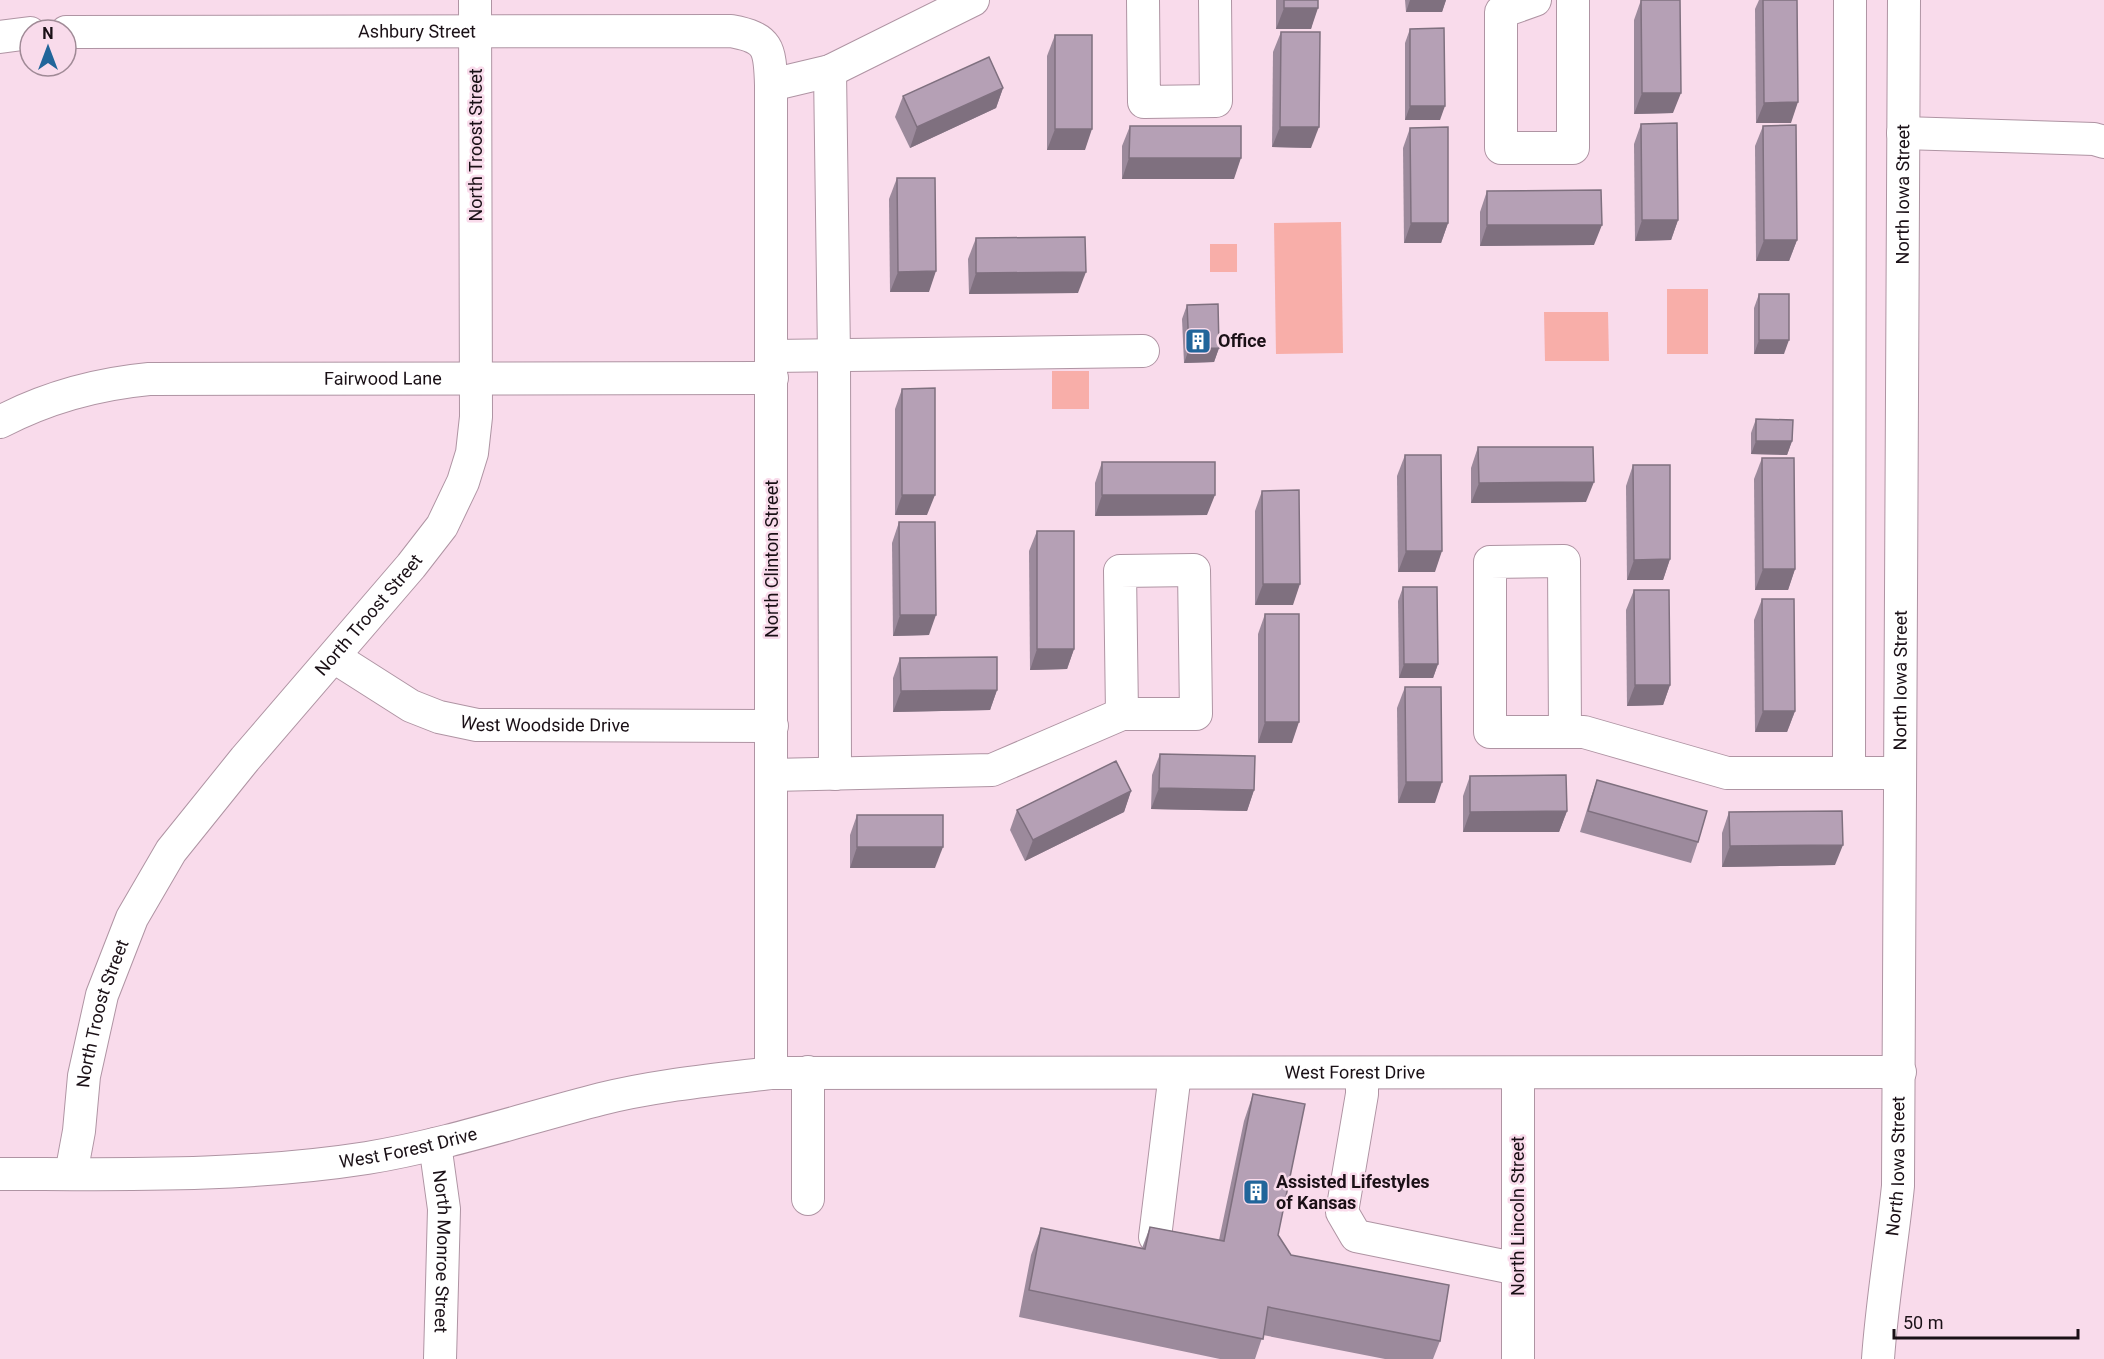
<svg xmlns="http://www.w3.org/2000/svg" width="2104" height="1359" viewBox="0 0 2104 1359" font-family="Roboto,sans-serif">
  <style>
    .green { fill: #f8aea9 }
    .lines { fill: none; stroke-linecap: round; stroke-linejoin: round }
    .minor-casing { stroke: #af94a3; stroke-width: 34 }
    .minor { stroke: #fff; stroke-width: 32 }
    .wall { fill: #9c8a9c }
    .shaded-wall { fill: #7f707f }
    .building { fill: #b5a0b5; stroke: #7f707f; stroke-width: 1.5 }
    .labels { text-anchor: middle; stroke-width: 5; stroke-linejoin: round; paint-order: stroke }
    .street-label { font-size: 18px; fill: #1a1016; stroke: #f9dbeb }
    .poi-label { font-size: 18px; font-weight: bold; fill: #1a1016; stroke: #f9dbeb; text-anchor: start }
  </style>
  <rect width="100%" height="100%" fill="#f9dbeb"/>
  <g class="green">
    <polygon points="1341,222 1343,353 1276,354 1274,223"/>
    <rect x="1210" y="244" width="27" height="28"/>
    <rect x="1667" y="289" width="41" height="65"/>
    <polygon points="1544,312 1608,312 1609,361 1545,361"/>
    <rect x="1052" y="371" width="37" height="38"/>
  </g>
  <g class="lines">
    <defs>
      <g id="minor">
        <polyline points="1143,0 1144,102 1216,101 1215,0"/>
        <polyline points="1535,0 1501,12 1501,148 1573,148 1573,0"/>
        <path id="s1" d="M66,32L731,31C769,38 770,48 771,85V1073"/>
        <polyline points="0,37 30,33"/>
        <polyline points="830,71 834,355 835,774"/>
        <polyline points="771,85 830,71 973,0"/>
        <polyline points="1903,133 2094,139 2104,142"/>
        <polyline points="772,356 1143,351"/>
        <path id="s2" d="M0,422C48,397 96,384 149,379L772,378"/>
        <path id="s3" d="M334,657L411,706L439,717L477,725L772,726"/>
        <polyline points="1565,732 1564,561 1490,562 1490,732 1584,732 1727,773 1900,773"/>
        <polyline points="1849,773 1850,0"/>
        <polyline points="772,775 992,770 1122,714 1196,714 1194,570 1120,571 1122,714"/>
        <polyline points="808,1072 808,1199"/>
        <polyline points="1362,1073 1362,1094 1342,1212 1356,1236 1518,1269"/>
        <polyline points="1518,1073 1518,1359"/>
        <path id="s4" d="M435,1144L444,1209L440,1359"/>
        <path id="s5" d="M0,1174C123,1174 245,1177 367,1158C446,1145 523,1119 601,1099C657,1085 715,1080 771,1073L1900,1072"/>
        <path id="s6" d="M71,1174L79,1131L84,1076L102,995L132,918L171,851L245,759L411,566L442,526L463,482L472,453L476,417L475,0"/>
        <polyline points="1155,1237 1175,1073"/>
        <path id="s7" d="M1878,1359C1882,1301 1892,1244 1898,1186L1904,0"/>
      </g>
    </defs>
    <use href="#minor" class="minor-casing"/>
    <use href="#minor" class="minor"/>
  </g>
  <g class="wall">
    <polygon points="1276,0 1318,0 1311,29 1276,29"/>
    <polygon points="1405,0 1446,0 1442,12 1406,12"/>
    <polygon points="1641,0 1673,113 1634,114 1634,20"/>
    <polygon points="1759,0 1763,0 1791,123 1756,123 1755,9"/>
    <polygon points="1410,29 1440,120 1405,120 1405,43"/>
    <polygon points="1281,32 1311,148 1272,147 1273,52"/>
    <polygon points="1055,35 1085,150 1047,150 1047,56"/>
    <polygon points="1003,88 996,108 910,148 895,117 903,96"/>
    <polygon points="1641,124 1678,220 1671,240 1635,241 1634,144"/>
    <polygon points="1130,126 1234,179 1122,179 1122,146"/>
    <polygon points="1763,126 1797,240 1789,261 1756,261 1755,146"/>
    <polygon points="1410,128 1448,223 1441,243 1404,243 1403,148"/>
    <polygon points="897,178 929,292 890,292 889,199"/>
    <polygon points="1487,191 1594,245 1480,246 1480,212"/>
    <polygon points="976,238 1078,293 969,294 968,259"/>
    <polygon points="1759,294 1784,354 1754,354 1754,308"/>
    <polygon points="1187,305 1219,348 1214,362 1184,363 1182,319"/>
    <polygon points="902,389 927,515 895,515 895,409"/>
    <polygon points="1756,419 1792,441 1787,455 1751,454 1751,433"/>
    <polygon points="1478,447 1586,502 1471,503 1471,468"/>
    <polygon points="1405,455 1435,572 1398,572 1397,476"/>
    <polygon points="1762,458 1795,569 1788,590 1755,590 1754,479"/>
    <polygon points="1102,462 1207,515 1095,516 1095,483"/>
    <polygon points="1633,465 1670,559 1663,580 1627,580 1626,486"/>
    <polygon points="1262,491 1293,605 1255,605 1255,511"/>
    <polygon points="899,522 929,635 893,636 892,543"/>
    <polygon points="1037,531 1074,649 1067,669 1030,670 1029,551"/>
    <polygon points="1403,587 1438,664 1433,678 1399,678 1398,601"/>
    <polygon points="1634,590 1670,685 1663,705 1627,706 1626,610"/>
    <polygon points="1762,599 1795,711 1787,732 1755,732 1754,620"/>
    <polygon points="1265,614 1292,743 1258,743 1258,634"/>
    <polygon points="900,658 997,690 990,710 893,712 893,678"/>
    <polygon points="1405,687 1435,803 1398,803 1397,708"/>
    <polygon points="1160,754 1254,790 1247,811 1151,809 1152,775"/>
    <polygon points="1470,776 1567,811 1559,832 1463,832 1463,796"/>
    <polygon points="1597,780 1698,842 1691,863 1580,832 1590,800"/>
    <polygon points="1131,791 1124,812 1025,861 1010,830 1017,810"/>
    <polygon points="1729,812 1835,865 1722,867 1722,833"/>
    <polygon points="857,815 935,868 850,868 850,835"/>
    <polygon points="1253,1094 1278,1235 1291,1255 1440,1341 1433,1359 1385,1359 1263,1335 1255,1359 1220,1359 1019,1317 1031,1255 1041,1228 1142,1248 1150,1227 1219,1240 1244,1121"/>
  </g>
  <g class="shaded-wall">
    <polygon points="1410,0 1446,0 1442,12 1406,12"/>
    <polygon points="1284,8 1318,8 1311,29 1276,29"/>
    <polygon points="1003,88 996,108 910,148 917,127"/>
    <polygon points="1642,93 1681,93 1673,113 1634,114"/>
    <polygon points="1798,102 1791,123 1756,123 1764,103"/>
    <polygon points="1410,106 1445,106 1440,120 1405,120"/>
    <polygon points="1280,127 1319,127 1311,148 1272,147"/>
    <polygon points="1055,129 1092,129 1085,150 1047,150"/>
    <polygon points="1129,158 1241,158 1234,179 1122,179"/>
    <polygon points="1642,220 1678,220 1671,240 1635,241"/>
    <polygon points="1411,223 1448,223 1441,243 1404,243"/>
    <polygon points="1487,225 1602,225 1594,245 1480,246"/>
    <polygon points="1764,240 1797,240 1789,261 1756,261"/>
    <polygon points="936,271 929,292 890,292 898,272"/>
    <polygon points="1086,272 1078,293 969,294 976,273"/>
    <polygon points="1759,340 1789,340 1784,354 1754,354"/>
    <polygon points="1219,348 1214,362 1184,363 1189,349"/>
    <polygon points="1756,441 1792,441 1787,455 1751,454"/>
    <polygon points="1594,482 1586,502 1471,503 1479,483"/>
    <polygon points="902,495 935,495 927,515 895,515"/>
    <polygon points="1102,495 1215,495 1207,515 1095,516"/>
    <polygon points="1406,551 1442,551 1435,572 1398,572"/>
    <polygon points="1670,559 1663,580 1627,580 1634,560"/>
    <polygon points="1763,569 1795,569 1788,590 1755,590"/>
    <polygon points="1263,584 1300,584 1293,605 1255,605"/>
    <polygon points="900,615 936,615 929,635 893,636"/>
    <polygon points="1037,649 1074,649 1067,669 1030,670"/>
    <polygon points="1404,664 1438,664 1433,678 1399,678"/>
    <polygon points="1635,685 1670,685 1663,705 1627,706"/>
    <polygon points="997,690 990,710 893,712 901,691"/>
    <polygon points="1763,711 1795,711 1787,732 1755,732"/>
    <polygon points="1265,722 1299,722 1292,743 1258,743"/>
    <polygon points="1406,782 1442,782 1435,803 1398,803"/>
    <polygon points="1159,788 1254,790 1247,811 1151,809"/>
    <polygon points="1131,791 1124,812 1025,861 1033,840"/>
    <polygon points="1567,811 1559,832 1463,832 1470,812"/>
    <polygon points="1843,845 1835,865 1722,867 1730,846"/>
    <polygon points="857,847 943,847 935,868 850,868"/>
  </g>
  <g class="building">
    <rect x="1284" y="0" width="34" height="8"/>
    <polygon points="1641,0 1680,0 1681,93 1642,93"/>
    <polygon points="1763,0 1797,0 1798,102 1764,103"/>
    <polygon points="1444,28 1445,106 1410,106 1410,29"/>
    <polygon points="1281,32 1320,32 1319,127 1280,127"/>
    <rect x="1055" y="35" width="37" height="94"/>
    <polygon points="989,57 1003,88 917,127 903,96"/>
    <polygon points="1677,123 1678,220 1642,220 1641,124"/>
    <polygon points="1796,125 1797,240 1764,240 1763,126"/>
    <polygon points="1130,126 1241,126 1241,158 1129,158"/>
    <polygon points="1448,127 1448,223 1411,223 1410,128"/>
    <polygon points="897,178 935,178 936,271 898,272"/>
    <polygon points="1601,190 1602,225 1487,225 1487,191"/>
    <polygon points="1085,237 1086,272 976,273 976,238"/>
    <rect x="1759" y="294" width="30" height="46"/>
    <polygon points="1218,304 1219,348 1189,349 1187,305"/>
    <polygon points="935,388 935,495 902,495 902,389"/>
    <polygon points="1756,419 1793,420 1792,441 1756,441"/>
    <polygon points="1478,447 1593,447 1594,482 1479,483"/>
    <polygon points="1405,455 1441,455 1442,551 1406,551"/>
    <polygon points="1762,458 1794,458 1795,569 1763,569"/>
    <rect x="1102" y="462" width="113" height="33"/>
    <polygon points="1633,465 1670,465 1670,559 1634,560"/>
    <polygon points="1299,490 1300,584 1263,584 1262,491"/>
    <polygon points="899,522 935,522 936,615 900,615"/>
    <rect x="1037" y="531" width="37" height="118"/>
    <polygon points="1403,587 1437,587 1438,664 1404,664"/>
    <polygon points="1634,590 1669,590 1670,685 1635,685"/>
    <polygon points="1762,599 1794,599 1795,711 1763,711"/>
    <rect x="1265" y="614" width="34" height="108"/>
    <polygon points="997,657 997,690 901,691 900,658"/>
    <polygon points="1405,687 1441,687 1442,782 1406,782"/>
    <polygon points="1160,754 1255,756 1254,790 1159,788"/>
    <polygon points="1116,761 1131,791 1033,840 1017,810"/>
    <polygon points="1566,775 1567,811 1470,812 1470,776"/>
    <polygon points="1597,780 1707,811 1698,842 1588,811"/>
    <polygon points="1842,811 1843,845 1730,846 1729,812"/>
    <rect x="857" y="815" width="86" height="32"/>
    <polygon points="1253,1094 1305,1104 1278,1235 1291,1255 1449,1285 1440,1341 1268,1307 1263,1339 1029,1290 1041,1228 1145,1249 1150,1227 1224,1241"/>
  </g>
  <defs>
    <symbol id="building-square" viewBox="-11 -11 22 22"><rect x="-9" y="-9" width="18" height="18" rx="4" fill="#21659a" stroke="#f9dbeb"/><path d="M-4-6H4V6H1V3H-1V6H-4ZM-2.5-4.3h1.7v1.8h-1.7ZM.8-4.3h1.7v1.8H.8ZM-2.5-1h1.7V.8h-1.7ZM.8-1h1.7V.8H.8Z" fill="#fff"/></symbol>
  </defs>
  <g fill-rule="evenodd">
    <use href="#building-square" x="1183" y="326" width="30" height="30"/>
    <use href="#building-square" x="1241" y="1177" width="30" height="30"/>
  </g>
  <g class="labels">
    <g class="street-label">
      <text dy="6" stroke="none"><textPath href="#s1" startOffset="351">Ashbury Street</textPath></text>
      <text transform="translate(476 145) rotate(-90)" y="6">North Troost Street</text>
      <text dy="6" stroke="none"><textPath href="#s7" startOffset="1166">North Iowa Street</textPath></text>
      <text dy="6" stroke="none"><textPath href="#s2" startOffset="390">Fairwood Lane</textPath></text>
      <text transform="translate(772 559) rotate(-90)" y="6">North Clinton Street</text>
      <text dy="6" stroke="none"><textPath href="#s6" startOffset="650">North Troost Street</textPath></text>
      <text dy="6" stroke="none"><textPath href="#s7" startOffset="680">North Iowa Street</textPath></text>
      <text dy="6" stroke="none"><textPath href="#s3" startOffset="228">West Woodside Drive</textPath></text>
      <text dy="6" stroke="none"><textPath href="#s6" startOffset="164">North Troost Street</textPath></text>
      <text dy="6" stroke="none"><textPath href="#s5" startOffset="1365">West Forest Drive</textPath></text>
      <text dy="6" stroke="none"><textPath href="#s5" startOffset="410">West Forest Drive</textPath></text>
      <text dy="6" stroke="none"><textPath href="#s7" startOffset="194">North Iowa Street</textPath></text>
      <text transform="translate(1518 1216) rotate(-90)" y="6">North Lincoln Street</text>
      <text dy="6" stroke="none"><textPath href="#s4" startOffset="108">North Monroe Street</textPath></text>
    </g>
    <g class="poi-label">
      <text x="1218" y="347">Office</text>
      <text x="1276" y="1188">Assisted Lifestyles<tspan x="1276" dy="21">of Kansas</tspan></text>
    </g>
  </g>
  <g transform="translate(48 48)"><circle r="28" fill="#f9dbeb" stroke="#a08a96" stroke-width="1.5"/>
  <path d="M0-4.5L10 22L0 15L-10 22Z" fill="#21659a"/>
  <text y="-9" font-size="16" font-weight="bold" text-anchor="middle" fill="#1a1016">N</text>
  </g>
  <path d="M1894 1329v9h184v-9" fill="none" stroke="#1a1016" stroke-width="3"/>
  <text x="1903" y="1329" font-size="18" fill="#1a1016" stroke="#f9dbeb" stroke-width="4.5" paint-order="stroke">50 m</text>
</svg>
